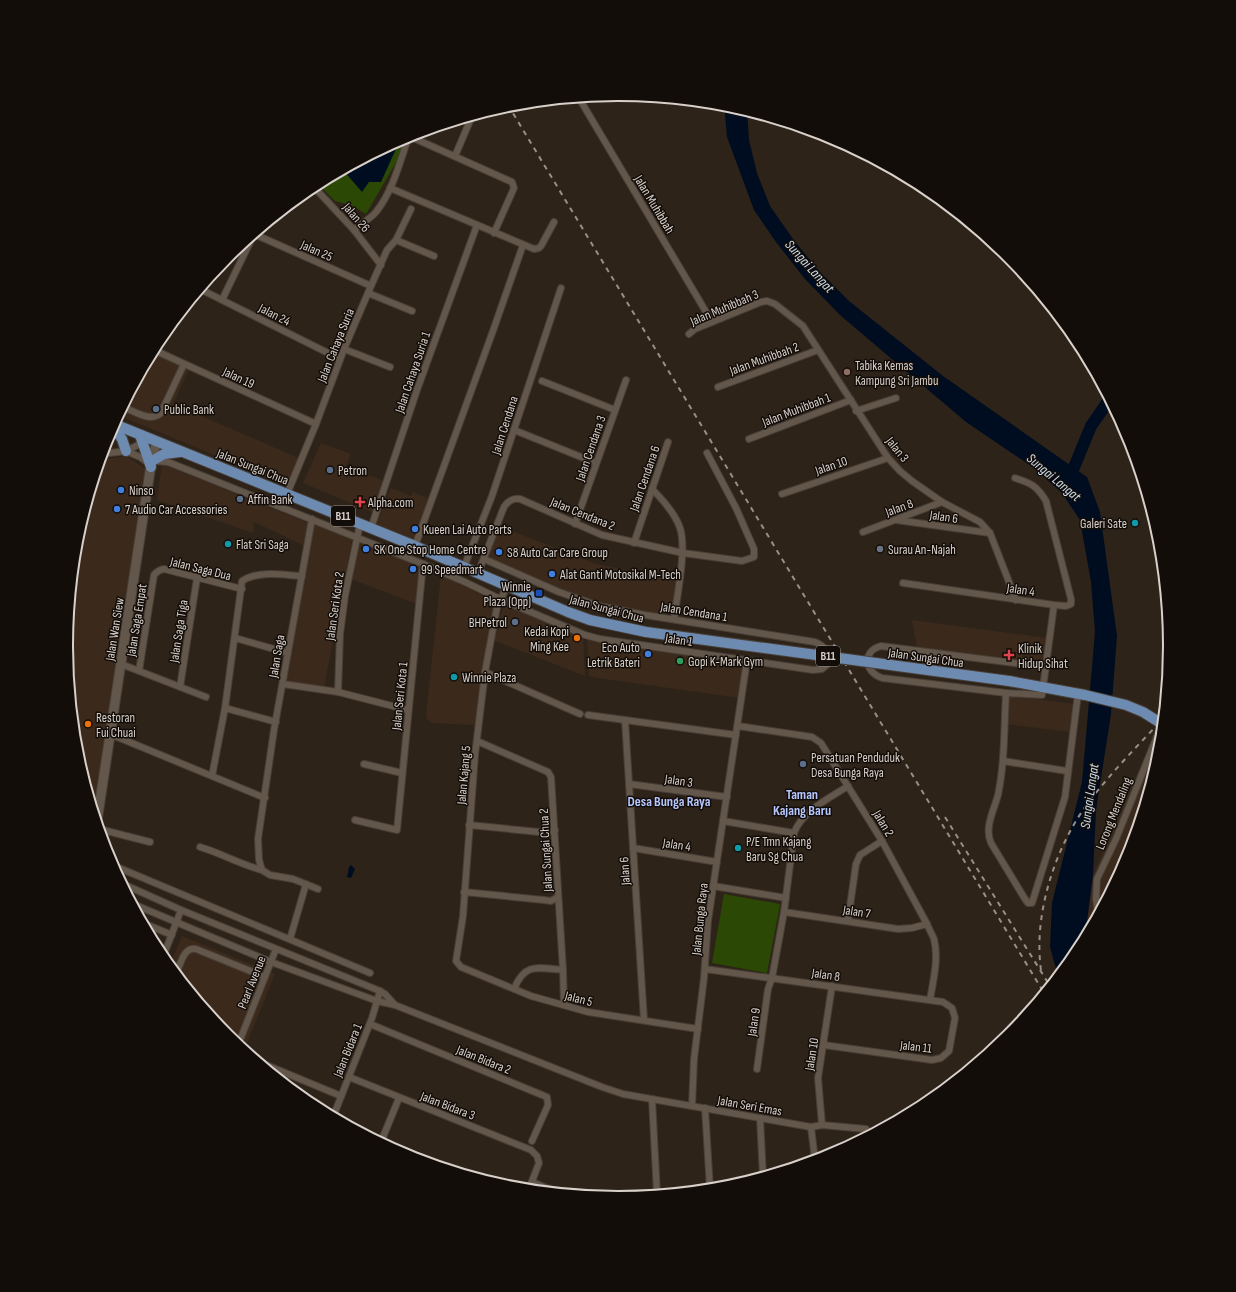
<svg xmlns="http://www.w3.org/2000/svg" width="1236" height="1292" viewBox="0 0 1236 1292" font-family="'Sofia Sans Condensed',sans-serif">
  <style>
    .built { fill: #3b2a1b }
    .green { fill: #2b4904 }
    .water { fill: #000c1f }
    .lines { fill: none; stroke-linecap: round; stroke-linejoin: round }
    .river { stroke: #000c1f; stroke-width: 12 }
    .street-casing { stroke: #483f37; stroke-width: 8 }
    .secondary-casing { stroke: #483f37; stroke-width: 11 }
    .primary-casing { stroke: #483f37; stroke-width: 12 }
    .street { stroke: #63564a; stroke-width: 6 }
    .secondary { stroke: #63564a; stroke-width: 9 }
    .primary { stroke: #6d8bb1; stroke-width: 10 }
    .rail { stroke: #998f88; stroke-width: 2; stroke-dasharray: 5 5; stroke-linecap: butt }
    .primary-bridge-casing { stroke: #483f37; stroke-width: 12; stroke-linecap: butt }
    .primary-bridge { stroke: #6d8bb1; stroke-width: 10 }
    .education-dot { fill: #8d6e63; stroke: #130d09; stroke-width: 1.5 }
    .service-dot { fill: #5c6f8a; stroke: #130d09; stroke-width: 1.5 }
    .shop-dot { fill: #3f7fe0; stroke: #130d09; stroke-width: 1.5 }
    .health-dot { fill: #e0444e; stroke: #130d09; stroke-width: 1.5 }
    .culture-dot { fill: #0f9aa8; stroke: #130d09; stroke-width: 1.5 }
    .worship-dot { fill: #6b7280; stroke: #130d09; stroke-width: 1.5 }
    .transit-dot { fill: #1a4fb4; stroke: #130d09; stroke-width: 1.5 }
    .food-dot { fill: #e8710a; stroke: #130d09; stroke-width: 1.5 }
    .leisure-dot { fill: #2e9e5b; stroke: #130d09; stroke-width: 1.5 }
    .labels { text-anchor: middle; stroke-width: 3; stroke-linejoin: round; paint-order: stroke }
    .shield { fill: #130d09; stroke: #9d9690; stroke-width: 1 }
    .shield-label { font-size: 12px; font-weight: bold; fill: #d8d0ca }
    .street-label { font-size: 13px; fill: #d8d0ca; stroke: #130d09 }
    .poi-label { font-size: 13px; fill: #d8d0ca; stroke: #130d09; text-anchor: start }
    .water-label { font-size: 14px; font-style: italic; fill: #caddee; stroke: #130d09 }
    .neighbourhood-label { font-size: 14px; font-weight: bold; fill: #b6c7ff; stroke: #130d09 }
    .rim { fill: none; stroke: #d8d0ca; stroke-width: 2 }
  </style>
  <rect width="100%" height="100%" fill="#2e2319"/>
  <g class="built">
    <polygon points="152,352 189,369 173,404 299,458 287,485 118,415"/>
    <polygon points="108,434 113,436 113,449 104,449"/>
    <polygon points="321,443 351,454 346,466 384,481 374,513 303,483"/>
    <polygon points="126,456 147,470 94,812 77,753 66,646 77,538 100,460"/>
    <polygon points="162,464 308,523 303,545 254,522 253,533 157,500"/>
    <polygon points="391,488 411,496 413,492 431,499 416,540 376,524"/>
    <polygon points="314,524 352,539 324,688 285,682"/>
    <polygon points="499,526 596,564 677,580 673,605 661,615 600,603 579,597 487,557"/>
    <polygon points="360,541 420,565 417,604 351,579"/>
    <polygon points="441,575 496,602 476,725 432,723 427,719 426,716"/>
    <polygon points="504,604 583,637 585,676 493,640"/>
    <polygon points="912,620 1047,638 1043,665 917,648"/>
    <polygon points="587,638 745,662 740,698 591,677 589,675"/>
    <polygon points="1009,696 1074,704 1070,732 1007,724"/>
    <polygon points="1158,726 1162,729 1159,754 1128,857 1085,937 1093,875"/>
    <polygon points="182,936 275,974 244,1050 228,1036 170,966"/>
  </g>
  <g class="green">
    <polygon points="412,135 366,214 353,206 335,201 318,184"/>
    <polygon points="724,894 780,904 767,973 712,963"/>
  </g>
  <g class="water">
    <polygon points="724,104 747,111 749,140 757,173 770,206 793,239 818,270 849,301 943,376 1087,477 1100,512 1117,636 1111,714 1096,810 1093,875 1085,937 1077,953 1058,976 1050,947 1052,903 1082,782 1095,632 1091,582 1080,520 1062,493 1034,468 966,422 840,315 805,279 776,242 754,210 727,137"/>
    <polygon points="400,140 381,182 369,182 362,192 343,170"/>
    <polygon points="351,865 355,869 351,878 347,877 349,867"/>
  </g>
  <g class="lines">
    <polyline class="river" points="1068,482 1091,426 1109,400"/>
    <defs>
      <g id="street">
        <polyline points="579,98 712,322"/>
        <polyline points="455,156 472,116"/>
        <polyline points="313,186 354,230 381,265"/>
        <polyline points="390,188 534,249 539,248 541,246 554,222"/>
        <path d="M354,230C361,224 370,219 376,212C393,191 400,161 409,136L512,182L514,188L494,233"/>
        <polyline points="254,234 371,286"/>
        <polyline points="396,240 434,256"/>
        <polyline points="200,289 340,359"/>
        <polyline points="368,293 412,311"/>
        <polyline points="222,300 254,234"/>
        <polyline points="689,334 695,329 761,302 767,301 775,304 803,326 888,458 900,471 912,481 942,502 980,522 990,533 1016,600"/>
        <polyline points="344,349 390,367"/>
        <polyline points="154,350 316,424"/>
        <polyline points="542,381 615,410"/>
        <polyline points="718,387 818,350"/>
        <path d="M123,407C134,411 151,423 161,413L184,364"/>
        <polyline points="856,411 896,398"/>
        <polyline points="514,430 596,463"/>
        <polyline points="749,439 851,400"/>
        <polyline points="126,451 140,457 147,462"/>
        <polyline points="102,454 126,451 144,442"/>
        <path d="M154,461L168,462L423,564L465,582L500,599L585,635L600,639L813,670L822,669L829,663C829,652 825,646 815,642L645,615L599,606L559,592L484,559"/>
        <path d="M652,489C663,500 675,513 680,528C687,549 677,596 674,619"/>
        <polyline points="287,494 316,424 344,349 371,286 387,250 396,240 411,209"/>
        <polyline points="782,494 888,458"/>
        <polyline points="312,519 274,730 258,839 259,860 262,870 270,875 293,879 318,889"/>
        <polyline points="896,520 990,533"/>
        <polyline points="575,524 626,380"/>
        <polyline points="371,528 417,390 477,225"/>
        <polyline points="863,532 942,502"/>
        <polyline points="634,543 668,442"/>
        <polyline points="415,546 494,328 523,245"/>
        <polyline points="464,567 492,496 561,288"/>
        <path d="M478,573L504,507C508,501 512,498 520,499L602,535L683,553L742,561L754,557V549L736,508L707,453"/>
        <path d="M903,583L1054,605L1066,606L1071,604V599L1046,501C1037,486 1031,483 1015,478"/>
        <polyline points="507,586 497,607 485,672 475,755 463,916 456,961 461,967 531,996 588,1012 698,1029"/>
        <polyline points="235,638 288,653"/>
        <polyline points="121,664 206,697"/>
        <path d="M1045,667L881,646C862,651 864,672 882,678L1006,693L1042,695L1054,605"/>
        <path d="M139,671L154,575C157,571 159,570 164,569L242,589"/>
        <polyline points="485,672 580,714"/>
        <polyline points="283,684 338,692 408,710"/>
        <polyline points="180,687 197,578"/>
        <polyline points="338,692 340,634 345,596 360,524"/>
        <path d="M1006,693C1004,727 1005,761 998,795C994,810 984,828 991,843L1025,899L1028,903H1032L1065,797L1078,694"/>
        <polyline points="225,708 276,722"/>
        <polyline points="588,715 736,735"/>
        <polyline points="625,720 644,1020"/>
        <path d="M738,726L812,737L821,743L882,841L927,924C929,929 932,934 934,939C939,959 933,981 930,1000"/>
        <polyline points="110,734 265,798"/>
        <polyline points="477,741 548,772 551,777 563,970 564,1005"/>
        <polyline points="1003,761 1067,771"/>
        <polyline points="364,764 402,773"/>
        <path d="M212,776L225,708L242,581C259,570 283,575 302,576"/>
        <polyline points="629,784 727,797"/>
        <polyline points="355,820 397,830 423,564"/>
        <polyline points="723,821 794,833"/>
        <polyline points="469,825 549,833 555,830"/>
        <polyline points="99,829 150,842"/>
        <path d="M200,847C221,853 241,865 262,870"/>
        <polyline points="633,848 717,862"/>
        <polyline points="112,865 370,973"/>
        <polyline points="123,884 181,910 380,991 385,994 395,1005"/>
        <polyline points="713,886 786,898"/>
        <polyline points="464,892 544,900 551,901 558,897"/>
        <polyline points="133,904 271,962 377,1001 395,1005 602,1087 623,1094 811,1127 822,1125 866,1129 869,1132 869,1135"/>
        <polyline points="784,912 898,929 912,928 927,924"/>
        <polyline points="1098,913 1096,899 1097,879 1116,839 1162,724"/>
        <polyline points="848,920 856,864 860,855 882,841"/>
        <polyline points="143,923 172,935"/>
        <polyline points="290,939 306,884"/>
        <polyline points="163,957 181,910"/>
        <polyline points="705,969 943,1002 952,1008 955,1018 949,1051 941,1058 932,1060 824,1045"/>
        <path d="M176,974C181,964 183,947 196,949L265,977"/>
        <path d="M514,989C525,962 538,968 563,970"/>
        <polyline points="370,1024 547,1097 548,1105 532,1141"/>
        <polyline points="238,1045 276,949"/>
        <polyline points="259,1062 341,1096"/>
        <path d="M757,1069L768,989L772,978L784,912L794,833C802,811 830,798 848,786"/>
        <polyline points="349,1077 531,1150 537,1156 539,1163 529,1189"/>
        <polyline points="652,1099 657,1194"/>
        <polyline points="692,1106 694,1059 704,978 708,921 747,660"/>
        <polyline points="705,1108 710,1189"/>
        <polyline points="333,1117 372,1018 380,991"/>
        <polyline points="760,1118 763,1176"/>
        <polyline points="822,1125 818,1078 832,986"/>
        <polyline points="811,1127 815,1160"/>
        <polyline points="381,1142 399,1098"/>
        <polyline points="383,1143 431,1163"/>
        <polyline points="532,1182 556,1192"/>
      </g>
      <polyline id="secondary" points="97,821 152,458 157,442"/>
      <g id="primary">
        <polyline points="114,424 415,546 568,612 590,620 646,632"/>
        <polyline points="113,426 122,439 126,451"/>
        <polyline points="140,435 151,467"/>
        <polyline points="152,461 164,454 180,452"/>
        <polyline points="1009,681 1085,695 1126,705 1143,712 1162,724"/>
      </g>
    </defs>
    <use href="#street" class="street-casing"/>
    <use href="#secondary" class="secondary-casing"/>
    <use href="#primary" class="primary-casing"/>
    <use href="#street" class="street"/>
    <use href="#secondary" class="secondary"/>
    <use href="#primary" class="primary"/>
    <g class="rail">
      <polyline points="508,105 1044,993"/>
      <polyline points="945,817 1050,986"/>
      <path d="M1041,970C1033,913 1056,844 1091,799C1113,771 1138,745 1163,719"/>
    </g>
    <defs>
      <polyline id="primary-bridge" points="646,632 1009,681"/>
    </defs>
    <use href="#primary-bridge" class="primary-bridge-casing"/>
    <use href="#primary-bridge" class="primary-bridge"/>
  </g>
  <circle class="education-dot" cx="847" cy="372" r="4"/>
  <g class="service-dot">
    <circle cx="156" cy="409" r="4"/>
    <circle cx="330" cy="470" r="4"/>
    <circle cx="240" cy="499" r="4"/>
    <circle cx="515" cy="622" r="4"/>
    <circle cx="803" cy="764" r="4"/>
  </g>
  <g class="shop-dot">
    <circle cx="121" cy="490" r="4"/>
    <circle cx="117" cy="509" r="4"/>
    <circle cx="415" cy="529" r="4"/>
    <circle cx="366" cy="549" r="4"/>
    <circle cx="499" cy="552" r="4"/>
    <circle cx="413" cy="569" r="4"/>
    <circle cx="552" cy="574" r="4"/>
    <circle cx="648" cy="654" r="4"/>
  </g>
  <g class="health-dot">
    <path d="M358 496h4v4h4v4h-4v4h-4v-4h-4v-4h4z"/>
    <path d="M1007 649h4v4h4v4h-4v4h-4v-4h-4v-4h4z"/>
  </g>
  <g class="culture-dot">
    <circle cx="1135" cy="523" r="4"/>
    <circle cx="228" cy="544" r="4"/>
    <circle cx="454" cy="677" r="4"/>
    <circle cx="738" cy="848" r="4"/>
  </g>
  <circle class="worship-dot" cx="880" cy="549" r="4"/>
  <rect class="transit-dot" x="535" y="589" width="8" height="8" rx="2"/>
  <g class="food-dot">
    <circle cx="577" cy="638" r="4"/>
    <circle cx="88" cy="724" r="4"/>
  </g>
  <circle class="leisure-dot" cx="680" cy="661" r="4"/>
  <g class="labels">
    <g class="shield">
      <rect x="331" y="506" width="24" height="20" rx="3"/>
      <rect x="816" y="646" width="24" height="20" rx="3"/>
    </g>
    <g class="shield-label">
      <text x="343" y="520">B11</text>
      <text x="828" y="660">B11</text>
    </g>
    <g class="street-label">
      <text transform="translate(655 204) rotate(59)" y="5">Jalan Muhibbah</text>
      <text transform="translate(357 217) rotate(49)" y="5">Jalan 26</text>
      <text transform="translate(317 250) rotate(24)" y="5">Jalan 25</text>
      <text transform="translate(724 307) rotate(-23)" y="5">Jalan Muhibbah 3</text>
      <text transform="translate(275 314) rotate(27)" y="5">Jalan 24</text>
      <text transform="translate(335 345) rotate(-68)" y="5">Jalan Cahaya Suria</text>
      <text transform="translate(764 358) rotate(-20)" y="5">Jalan Muhibbah 2</text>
      <text transform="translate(412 372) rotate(-71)" y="5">Jalan Cahaya Suria 1</text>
      <text transform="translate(239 377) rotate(25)" y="5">Jalan 19</text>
      <text transform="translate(796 409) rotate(-21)" y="5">Jalan Muhibbah 1</text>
      <text transform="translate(504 425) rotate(-72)" y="5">Jalan Cendana</text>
      <text transform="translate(590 448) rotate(-71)" y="5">Jalan Cendana 3</text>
      <text transform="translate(898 449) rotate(51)" y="5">Jalan 3</text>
      <text transform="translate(831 465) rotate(-19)" y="5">Jalan 10</text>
      <text transform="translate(253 466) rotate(22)" y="5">Jalan Sungai Chua</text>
      <text transform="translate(644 478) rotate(-71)" y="5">Jalan Cendana 6</text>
      <text transform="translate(899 507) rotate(-20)" y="5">Jalan 8</text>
      <text transform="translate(583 513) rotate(22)" y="5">Jalan Cendana 2</text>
      <text transform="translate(944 516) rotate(8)" y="5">Jalan 6</text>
      <text transform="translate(201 568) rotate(14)" y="5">Jalan Saga Dua</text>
      <text transform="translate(1021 589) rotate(8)" y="5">Jalan 4</text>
      <text transform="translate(334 606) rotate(-82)" y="5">Jalan Seri Kota 2</text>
      <text transform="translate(607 608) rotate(15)" y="5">Jalan Sungai Chua</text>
      <text transform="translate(694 611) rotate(9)" y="5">Jalan Cendana 1</text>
      <text transform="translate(136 620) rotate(-81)" y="5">Jalan Saga Empat</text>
      <text transform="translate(114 629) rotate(-81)" y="5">Jalan Wan Siew</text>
      <text transform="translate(178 631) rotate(-81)" y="5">Jalan Saga Tiga</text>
      <text transform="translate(679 639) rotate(9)" y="5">Jalan 1</text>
      <text transform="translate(276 656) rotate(-80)" y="5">Jalan Saga</text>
      <text transform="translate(926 657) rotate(8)" y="5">Jalan Sungai Chua</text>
      <text transform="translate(399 696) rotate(-84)" y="5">Jalan Seri Kota 1</text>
      <text transform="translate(463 775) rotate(-85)" y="5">Jalan Kajang 5</text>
      <text transform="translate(679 780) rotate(8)" y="5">Jalan 3</text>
      <text transform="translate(1113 813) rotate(-68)" y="5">Lorong Mendaling</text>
      <text transform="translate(884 823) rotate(59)" y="5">Jalan 2</text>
      <text transform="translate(677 844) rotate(9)" y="5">Jalan 4</text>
      <text transform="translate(545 850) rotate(-93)" y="5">Jalan Sungai Chua 2</text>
      <text transform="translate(624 871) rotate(-94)" y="5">Jalan 6</text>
      <text transform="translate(857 911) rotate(9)" y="5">Jalan 7</text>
      <text transform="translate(699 919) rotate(-84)" y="5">Jalan Bunga Raya</text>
      <text transform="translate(826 974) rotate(8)" y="5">Jalan 8</text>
      <text transform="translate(251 982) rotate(-68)" y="5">Pearl Avenue</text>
      <text transform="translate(579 998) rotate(14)" y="5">Jalan 5</text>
      <text transform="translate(753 1022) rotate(-82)" y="5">Jalan 9</text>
      <text transform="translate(916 1046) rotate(6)" y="5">Jalan 11</text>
      <text transform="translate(347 1050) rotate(-68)" y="5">Jalan Bidara 1</text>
      <text transform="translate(811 1054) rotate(-81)" y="5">Jalan 10</text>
      <text transform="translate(484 1059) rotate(22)" y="5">Jalan Bidara 2</text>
      <text transform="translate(448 1105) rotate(21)" y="5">Jalan Bidara 3</text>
      <text transform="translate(750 1105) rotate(10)" y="5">Jalan Seri Emas</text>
    </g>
    <g class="poi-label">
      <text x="855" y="370">Tabika Kemas<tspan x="855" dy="15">Kampung Sri Jambu</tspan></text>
      <text x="164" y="414">Public Bank</text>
      <text x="338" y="475">Petron</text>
      <text x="129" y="495">Ninso</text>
      <text x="248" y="504">Affin Bank</text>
      <text x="368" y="507">Alpha.com</text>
      <text x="125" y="514">7 Audio Car Accessories</text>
      <text x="1127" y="528" text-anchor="end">Galeri Sate</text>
      <text x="423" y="534">Kueen Lai Auto Parts</text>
      <text x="236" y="549">Flat Sri Saga</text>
      <text x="374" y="554">SK One Stop Home Centre</text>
      <text x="888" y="554">Surau An-Najah</text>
      <text x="507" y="557">S8 Auto Car Care Group</text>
      <text x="421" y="574">99 Speedmart</text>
      <text x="560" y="579">Alat Ganti Motosikal M-Tech</text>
      <text x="531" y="591" text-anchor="end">Winnie<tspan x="531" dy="15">Plaza (Opp)</tspan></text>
      <text x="507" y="627" text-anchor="end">BHPetrol</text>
      <text x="569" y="636" text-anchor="end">Kedai Kopi<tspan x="569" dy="15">Ming Kee</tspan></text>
      <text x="640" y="652" text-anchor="end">Eco Auto<tspan x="640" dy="15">Letrik Bateri</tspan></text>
      <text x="1018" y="653">Klinik<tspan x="1018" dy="15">Hidup Sihat</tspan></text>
      <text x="688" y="666">Gopi K-Mark Gym</text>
      <text x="462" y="682">Winnie Plaza</text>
      <text x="96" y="722">Restoran<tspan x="96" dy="15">Fui Chuai</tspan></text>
      <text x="811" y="762">Persatuan Penduduk<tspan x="811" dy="15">Desa Bunga Raya</tspan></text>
      <text x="746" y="846">P/E Tmn Kajang<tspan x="746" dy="15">Baru Sg Chua</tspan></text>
    </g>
    <g class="water-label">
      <text transform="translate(810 266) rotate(48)" y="5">Sungai Langat</text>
      <text transform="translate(1054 477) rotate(40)" y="5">Sungai Langat</text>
      <text transform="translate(1089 796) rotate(-82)" y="5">Sungai Langat</text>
    </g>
    <g class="neighbourhood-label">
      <text x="802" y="799">Taman<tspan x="802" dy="16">Kajang Baru</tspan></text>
      <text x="669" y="806">Desa Bunga Raya</text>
    </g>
  </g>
  <path d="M0 0H1236V1292H0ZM73 646a545 545 0 1 1 1090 0a545 545 0 1 1-1090 0Z" fill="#130d09" fill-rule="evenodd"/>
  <path class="rim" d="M73 646a545 545 0 1 1 1090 0a545 545 0 1 1-1090 0Z"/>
</svg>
